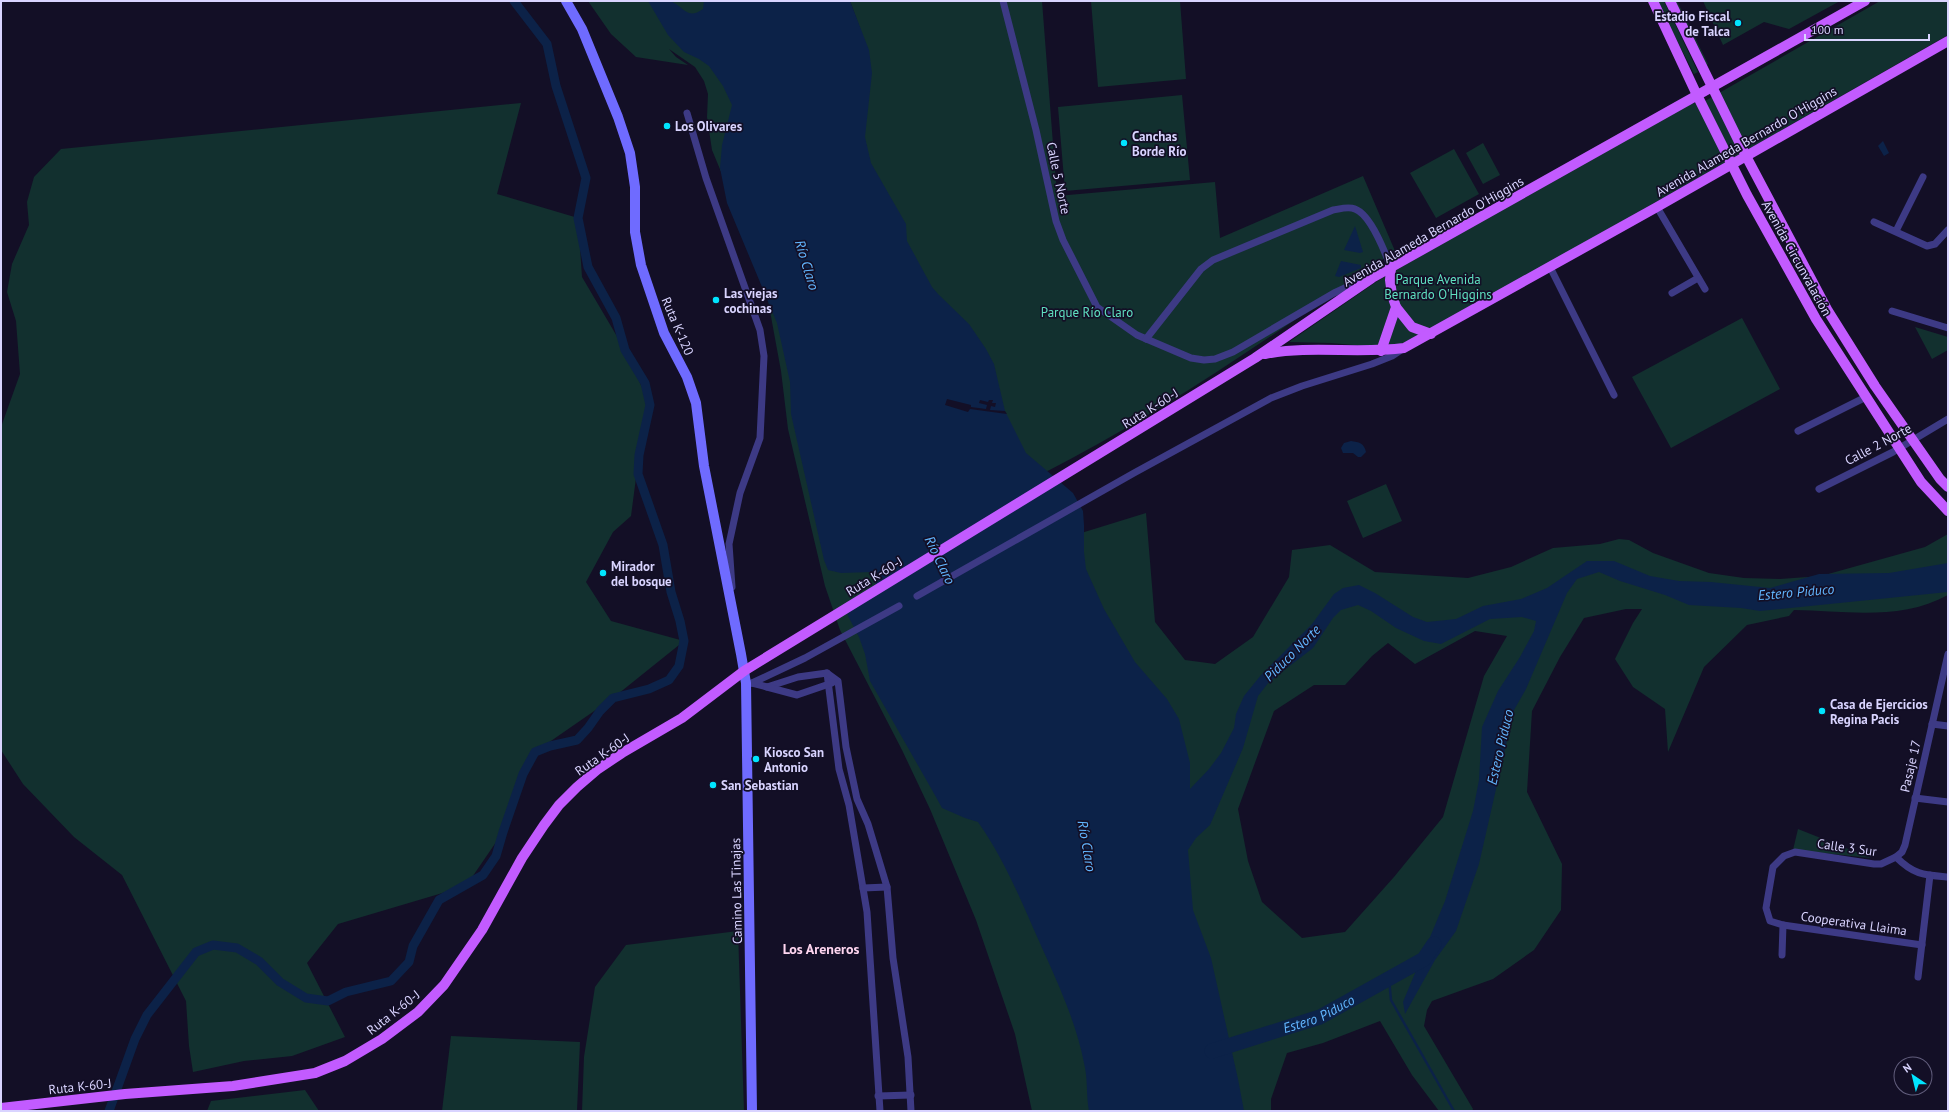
<svg xmlns="http://www.w3.org/2000/svg" width="1949" height="1112" viewBox="0 0 1949 1112" font-family="'PT Sans',sans-serif">
  <style>
    .green { fill: #12302f; fill-rule: evenodd }
    .water { fill: #0c2248 }
    .pier { fill: #130f26 }
    .lines { fill: none; stroke-linecap: round; stroke-linejoin: round }
    .stream { stroke: #0c2248; stroke-width: 2.5 }
    .canal { stroke: #0c2248; stroke-width: 9 }
    .river { stroke: #0c2248; stroke-width: 15 }
    .street { stroke: #3d3a85; stroke-width: 7 }
    .secondary { stroke: #6f6bff; stroke-width: 10 }
    .primary { stroke: #c25bff; stroke-width: 10 }
    .poi-dot { fill: #00e5ff; stroke: #130f26; stroke-width: 1.5 }
    .labels { text-anchor: middle; stroke-width: 3.5; stroke-linejoin: round; paint-order: stroke }
    .poi-label { font-size: 13px; font-weight: bold; fill: #d9d4ff; stroke: #130f26; text-anchor: start }
    .street-label { font-size: 13px; fill: #d9d4ff; stroke: #130f26 }
    .park-label { font-size: 13px; fill: #5fe0c0; stroke: #130f26 }
    .water-label { font-size: 14px; font-style: italic; fill: #62b6ff; stroke: #130f26 }
    .neighbourhood-label { font-size: 14px; font-weight: bold; fill: #ffd6f0; stroke: #130f26 }
  </style>
  <rect width="100%" height="100%" fill="#130f26"/>
  <g class="green">
    <path d="M588,1H845L861,31L850,1H1042L1057,196L1215,182L1220,238L1363,176L1395,251C1280,330 1165,412 1040,475L1078,534L1146,513L1155,622L1185,660L1215,664L1253,637L1289,577L1292,550L1330,545L1375,572L1468,578L1511,567L1553,548L1600,544L1619,539L1629,540L1653,553L1709,573L1744,578L1780,579L1821,576L1925,547L1948,534V595C1901,621 1846,611 1794,610L1789,616L1747,625L1704,667L1668,752L1665,709L1633,687L1615,659L1633,623L1642,609H1626L1584,618L1560,657L1532,711L1527,792L1562,864L1561,910L1534,950L1493,979L1432,1001L1427,1010L1424,1026L1473,1109L1472,1111H1439L1412,1075L1380,1021L1323,1043L1287,1053L1271,1099V1111H1032L1015,1034L976,920L930,809L902,750L840,630L825,586L788,429L781,371L763,273L712,150L707,117L708,94L704,81L695,67L669,49L676,57L688,65L636,57L611,34ZM1475,631L1507,636L1484,676L1443,817L1394,877L1345,932L1302,938L1262,902L1248,861L1238,809L1274,711L1314,685H1345L1372,656L1388,643L1415,664Z"/>
    <polygon points="1091,1 1180,1 1186,79 1098,87"/>
    <polygon points="1657,1 1664,1 1698,72 1694,74"/>
    <polygon points="1674,1 1677,1 1708,64 1706,65"/>
    <polygon points="1703,1 1840,1 1789,29 1764,22 1723,45"/>
    <polygon points="1880,1 1948,1 1948,35 1421,336 1400,344 1376,347 1331,343 1289,342 1376,282 1405,265 1691,104 1695,103 1698,105"/>
    <polygon points="1182,95 1190,180 1065,191 1058,107"/>
    <polygon points="521,103 497,194 578,218 582,277 625,350 650,405 639,455 631,516 613,532 586,582 611,621 684,641 613,698 535,752 503,832 466,886 338,924 307,963 345,1037 292,1056 244,1061 193,1072 189,1046 186,1001 122,875 74,837 23,784 1,750 1,427 20,374 16,321 7,292 12,264 29,225 27,202 34,177 61,149"/>
    <polygon points="1483,143 1500,175 1483,184 1466,153"/>
    <polygon points="1454,149 1479,194 1436,218 1410,173"/>
    <polygon points="1742,318 1780,389 1671,448 1632,377"/>
    <polygon points="1915,327 1948,337 1948,350 1932,359"/>
    <polygon points="1386,484 1402,521 1363,538 1347,501"/>
    <polygon points="1798,829 1871,858 1793,850"/>
    <polygon points="738,931 744,1111 582,1111 584,1057 595,987 626,945"/>
    <polygon points="451,1036 580,1042 577,1111 442,1111"/>
    <polygon points="305,1090 319,1111 207,1111 211,1101"/>
  </g>
  <g class="water">
    <path d="M648,1C654,1 664,0 670,1C683,5 686,21 703,9L704,1H850L869,50L872,73L865,137L871,163L906,224L907,241L932,287L938,294L969,324L986,349L994,364L1005,411L1026,453L1073,493L1083,511L1084,525V552L1086,569L1104,609L1135,662L1167,699L1179,719L1190,763V789L1209,769L1221,753L1234,728L1236,714L1244,696L1261,675L1312,624L1334,594L1343,588L1359,585L1375,593L1413,617L1427,622L1456,619L1483,606L1521,599L1547,588L1587,561H1614L1650,576L1679,581L1711,582L1770,588L1819,574L1889,573L1948,563V592L1760,611L1741,608L1689,605L1665,595L1620,581L1599,572L1577,579L1567,593L1526,689L1514,710L1479,864L1456,931L1435,960L1405,1014L1403,1002L1445,901L1473,811L1479,780L1482,727L1498,691L1520,657L1534,631L1536,621L1522,617L1490,619L1441,644L1424,641L1396,628L1371,611L1358,605L1341,610L1333,618L1313,648L1269,682L1258,696L1243,748L1210,825L1196,838L1188,850L1193,910L1211,958L1238,1079L1244,1111H1089C1086,1095 1088,1079 1084,1063C1076,1021 1056,979 1039,941C1021,900 1004,859 978,822L965,818L942,808L936,797L870,681L865,654L859,637L847,614L878,590L872,572L841,573L828,570L824,560L791,414L790,382L777,323L727,203L720,168L722,145L732,105L723,86L709,66L699,59L684,52L668,35Z"/>
    <polygon points="1883,141 1889,153 1884,156 1878,146"/>
    <polygon points="1355,226 1363,252 1360,253 1344,250"/>
    <polygon points="1341,261 1361,265 1361,268 1339,277 1335,276"/>
    <path d="M1351,441C1359,442 1364,443 1366,452L1361,457H1358L1353,453H1343L1341,448L1344,443Z"/>
  </g>
  <polygon class="pier" points="947,399 971,405 971,407 986,409 987,405 979,403 980,400 988,402 989,400 993,400 992,403 996,403 995,407 991,406 990,410 1005,411 1007,414 970,409 968,412 945,405"/>
  <g class="lines">
    <polyline class="stream" points="1389,979 1391,1000 1454,1111"/>
    <polyline class="canal" points="109,1111 135,1039 147,1015 196,952 213,945 237,948 259,961 280,982 306,998 328,1001 346,992 391,981 409,962 413,946 439,900 483,875 496,856 503,832 523,774 535,752 550,746 577,740 588,728 600,711 613,698 649,689 669,680 679,666 684,641 680,621 671,592 663,545 638,474 639,455 650,405 645,383 625,350 616,318 588,267 578,218 586,178 556,86 547,44 514,1"/>
    <path class="river" id="s1" d="M1212,1051L1320,1017L1424,959L1434,944"/>
    <g class="street">
      <polyline points="1003,1 1036,130 1056,221 1063,240 1097,307 1137,335 1191,358 1204,360 1215,359 1233,352 1334,293 1360,281 1367,279"/>
      <polyline points="687,113 706,178 760,330 764,356 760,438 740,493 729,544 732,587"/>
      <polyline points="1657,207 1705,289"/>
      <polyline points="1874,222 1927,246 1935,244 1948,230"/>
      <polyline points="1896,231 1923,177"/>
      <polyline points="1550,267 1614,395"/>
      <polyline points="1672,293 1698,278"/>
      <polyline points="1892,311 1948,328"/>
      <path d="M1146,339L1201,269L1213,260L1333,210C1340,209 1348,206 1355,209C1371,215 1385,252 1391,268"/>
      <polyline points="1798,431 1866,397"/>
      <polyline points="1819,489 1893,452 1948,419"/>
      <polyline points="917,596 1134,473 1271,398 1302,386 1372,364 1392,356 1404,348"/>
      <polyline points="827,673 839,769 849,805 867,912 880,1111"/>
      <polyline points="752,683 767,687 798,677 827,673 838,681 846,747 857,799 868,824 887,887 893,958 908,1057 911,1111"/>
      <polyline points="752,683 805,658 899,606"/>
      <polyline points="767,687 797,695 832,683"/>
      <polyline points="1932,724 1948,726"/>
      <polyline points="1915,798 1948,802"/>
      <polyline points="1896,857 1902,852 1905,845 1948,654"/>
      <polyline points="863,888 887,887"/>
      <path d="M1922,945L1783,925L1770,921L1766,908L1773,867L1784,856L1795,852L1874,864H1881L1896,857C1914,875 1924,875 1948,877"/>
      <polyline points="1782,955 1783,925"/>
      <polyline points="1918,977 1930,875"/>
      <polyline points="878,1096 911,1095"/>
    </g>
    <polyline class="secondary" points="566,1 582,29 618,117 630,153 635,187 635,232 641,265 664,333 687,377 696,403 704,466 741,654 746,683 752,1111"/>
    <g class="primary">
      <polyline points="1653,1 1696,93 1747,195 1816,319 1921,482 1948,511"/>
      <polyline points="1670,1 1746,156 1828,311 1875,386 1940,479 1948,487"/>
      <polyline points="1396,307 1412,327 1431,334"/>
      <polyline points="1381,351 1396,307 1392,295 1390,280 1391,268"/>
      <path d="M1265,354C1311,345 1357,354 1404,348L1657,207L1948,41"/>
      <polyline points="1,1108 125,1094 233,1086 315,1073 345,1061 382,1039 418,1012 444,985 482,930 522,858 544,825 559,805 577,787 598,769 622,753 682,718 744,671 1255,358 1372,278 1865,1"/>
    </g>
  </g>
  <g class="poi-dot">
    <circle cx="1738" cy="23" r="4"/>
    <circle cx="667" cy="126" r="4"/>
    <circle cx="1124" cy="143" r="4"/>
    <circle cx="716" cy="300" r="4"/>
    <circle cx="603" cy="573" r="4"/>
    <circle cx="1822" cy="711" r="4"/>
    <circle cx="756" cy="759" r="4"/>
    <circle cx="713" cy="785" r="4"/>
  </g>
  <g class="labels">
    <g class="poi-label">
      <text x="1730" y="21" text-anchor="end">Estadio Fiscal<tspan x="1730" dy="15">de Talca</tspan></text>
      <text x="675" y="131">Los Olivares</text>
      <text x="1132" y="141">Canchas<tspan x="1132" dy="15">Borde Río</tspan></text>
      <text x="724" y="298">Las viejas<tspan x="724" dy="15">cochinas</tspan></text>
      <text x="611" y="571">Mirador<tspan x="611" dy="15">del bosque</tspan></text>
      <text x="1830" y="709">Casa de Ejercicios<tspan x="1830" dy="15">Regina Pacis</tspan></text>
      <text x="764" y="757">Kiosco San<tspan x="764" dy="15">Antonio</tspan></text>
      <text x="721" y="790">San Sebastian</text>
    </g>
    <g class="street-label">
      <text transform="translate(1746 141) rotate(-30)" y="5">Avenida Alameda Bernardo O'Higgins</text>
      <text transform="translate(1059 178) rotate(78)" y="5">Calle 5 Norte</text>
      <text transform="translate(1433 231) rotate(-30)" y="5">Avenida Alameda Bernardo O'Higgins</text>
      <text transform="translate(1797 258) rotate(61)" y="5">Avenida Circunvalación</text>
      <text transform="translate(678 326) rotate(67)" y="5">Ruta K-120</text>
      <text transform="translate(1150 408) rotate(-32)" y="5">Ruta K-60-J</text>
      <text transform="translate(1878 444) rotate(-28)" y="5">Calle 2 Norte</text>
      <text transform="translate(874 576) rotate(-31)" y="5">Ruta K-60-J</text>
      <text transform="translate(602 754) rotate(-35)" y="5">Ruta K-60-J</text>
      <text transform="translate(1910 766) rotate(-77)" y="5">Pasaje 17</text>
      <text transform="translate(1847 847) rotate(8)" y="5">Calle 3 Sur</text>
      <text transform="translate(736 891) rotate(-91)" y="5">Camino Las Tinajas</text>
      <text transform="translate(1854 923) rotate(8)" y="5">Cooperativa Llaima</text>
      <text transform="translate(393 1012) rotate(-38)" y="5">Ruta K-60-J</text>
      <text transform="translate(80 1086) rotate(-6)" y="5">Ruta K-60-J</text>
    </g>
    <g class="park-label">
      <text x="1438" y="284">Parque Avenida<tspan x="1438" dy="15">Bernardo O'Higgins</tspan></text>
      <text x="1087" y="317">Parque Río Claro</text>
    </g>
    <g class="water-label">
      <text transform="translate(807 265) rotate(73)" y="5">Río Claro</text>
      <text transform="translate(940 560) rotate(64)" y="5">Río Claro</text>
      <text transform="translate(1796 592) rotate(-5)" y="5">Estero Piduco</text>
      <text transform="translate(1292 653) rotate(-45)" y="5">Piduco Norte</text>
      <text transform="translate(1500 747) rotate(-77)" y="5">Estero Piduco</text>
      <text transform="translate(1087 846) rotate(80)" y="5">Río Claro</text>
      <text dy="5" stroke="none"><textPath href="#s1" startOffset="113">Estero Piduco</textPath></text>
    </g>
    <g class="neighbourhood-label">
      <text x="821" y="954">Los Areneros</text>
    </g>
  </g>
  <rect width="1949" height="1112" fill="none" stroke="#d9d4ff" stroke-width="4"/>
  <g transform="translate(1913 1076) rotate(325)"><circle r="19" fill="#130f26" stroke="#625e7d"/>
  <path d="M0-3L7 15L0 10L-7 15Z" fill="#00e5ff"/>
  <text y="-6" font-size="11" font-weight="bold" text-anchor="middle" fill="#d9d4ff">N</text>
  </g>
  <path d="M1805 34v6h124v-6" fill="none" stroke="#d9d4ff" stroke-width="2"/>
  <text x="1811" y="34" font-size="12" fill="#d9d4ff" stroke="#130f26" stroke-width="3" paint-order="stroke">100 m</text>
</svg>
